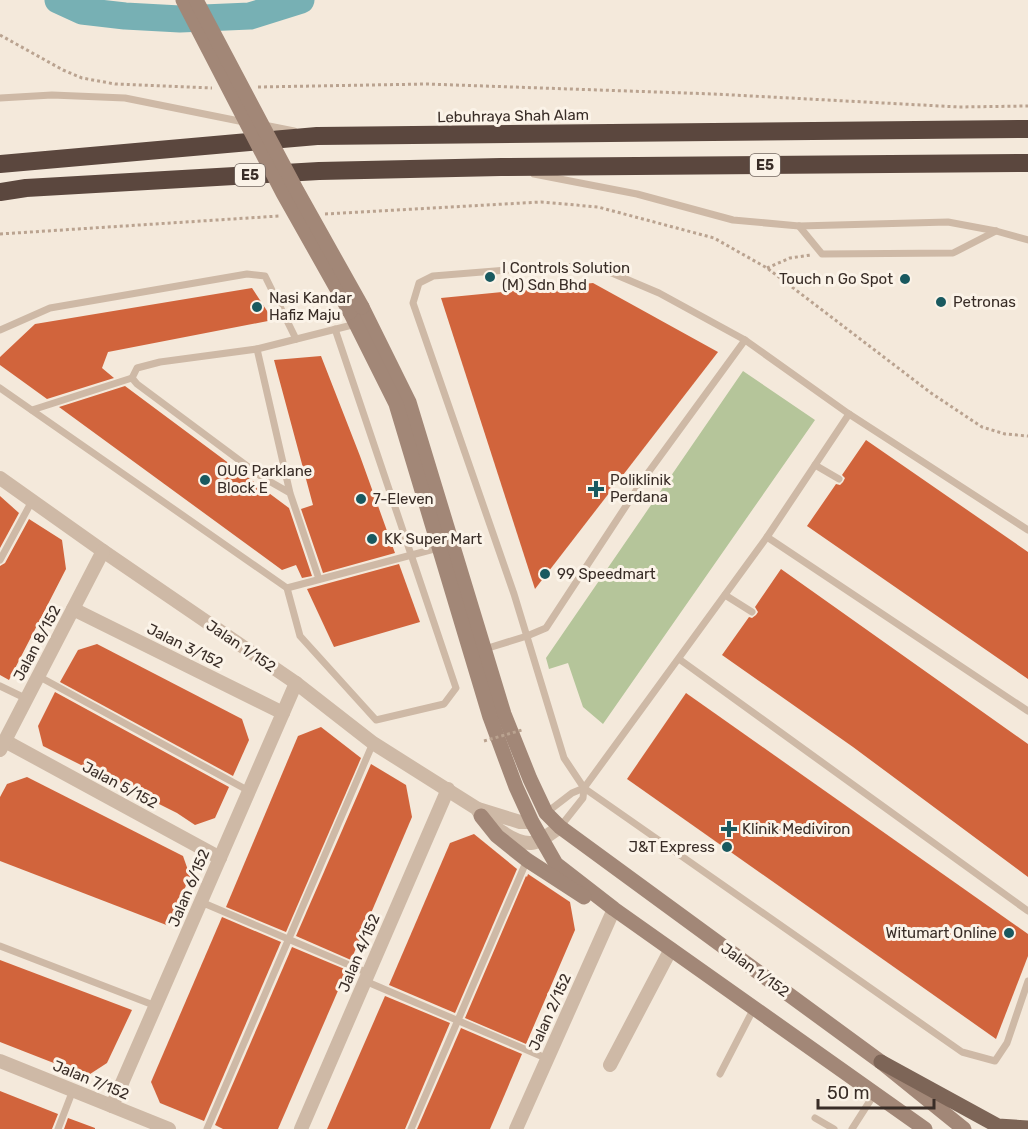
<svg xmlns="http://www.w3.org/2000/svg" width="1028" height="1129" viewBox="0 0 1028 1129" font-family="Rubik,sans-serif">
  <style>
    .green { fill: #b5c59a }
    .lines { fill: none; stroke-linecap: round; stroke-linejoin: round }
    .river { stroke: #77b0b4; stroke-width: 27 }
    .building { fill: #d1643c }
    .path { stroke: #baa390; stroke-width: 3; stroke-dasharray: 3 3; stroke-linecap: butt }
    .lane { stroke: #ceb9a6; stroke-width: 7 }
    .street { stroke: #ceb9a6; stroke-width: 14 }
    .secondary { stroke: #a28777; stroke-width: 15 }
    .primary { stroke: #7d6557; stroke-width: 15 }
    .highway { stroke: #5b473e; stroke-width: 18 }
    .path-bridge { stroke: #baa390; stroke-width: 3; stroke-dasharray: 3 3; stroke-linecap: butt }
    .secondary-bridge { stroke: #a28777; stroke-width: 15 }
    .poi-dot { fill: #19595f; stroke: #fbf3e8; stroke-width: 2 }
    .labels { text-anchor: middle; stroke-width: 6; stroke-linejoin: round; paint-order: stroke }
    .shield { fill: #fbf3e8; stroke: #736861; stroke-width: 1.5 }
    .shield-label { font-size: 14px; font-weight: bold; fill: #392d27 }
    .street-label { font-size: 15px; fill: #392d27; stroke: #fbf3e8 }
    .poi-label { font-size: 15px; fill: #392d27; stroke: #fbf3e8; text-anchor: start }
  </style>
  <rect width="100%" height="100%" fill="#f4e9db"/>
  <polygon class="green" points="743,371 815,420 603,724 583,707 568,663 549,669 546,658"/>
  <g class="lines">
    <polyline class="river" points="58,0 82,11 125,16 180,19 250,16 301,0"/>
  </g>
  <g class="building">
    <polygon points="593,283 718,352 535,589 441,298"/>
    <polygon points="252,288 273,320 108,352 102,368 114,378 47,399 0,365 0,357 35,324"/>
    <polygon points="321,356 360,456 395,553 323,573 301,509 313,505 274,360"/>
    <polygon points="125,386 289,508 312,576 302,578 296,565 282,570 59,407"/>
    <polygon points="866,440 1028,552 1028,679 807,526 836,484 840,485 843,482 845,478 842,475"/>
    <polygon points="0,496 19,513 0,548"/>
    <polygon points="29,519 62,540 66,569 9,680 0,675 0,566 5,563"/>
    <polygon points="399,564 420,622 334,647 307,589"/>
    <polygon points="781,569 1028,744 1028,877 853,747 722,655 749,617 752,618 756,615 758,612 755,607"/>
    <polygon points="97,644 242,719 249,740 233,776 60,682 78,650"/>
    <polygon points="55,692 229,787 215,818 195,825 177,813 43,746 38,726"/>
    <polygon points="686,693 1028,934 1028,956 996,1039 627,779"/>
    <polygon points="321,727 361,758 286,932 226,907 298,736"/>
    <polygon points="371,764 406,785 412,817 351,960 296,936"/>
    <polygon points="27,777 183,856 190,876 169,926 0,861 0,797 7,784"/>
    <polygon points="474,834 517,869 455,1013 389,985 450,843"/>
    <polygon points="528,874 570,902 575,930 526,1044 465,1018 526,876 527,877"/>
    <polygon points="222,917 281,942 204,1121 160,1103 151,1082"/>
    <polygon points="292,947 347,970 278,1129 223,1129 215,1125"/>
    <polygon points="0,960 132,1010 107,1063 87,1076 0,1042"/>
    <polygon points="385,996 450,1023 405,1129 327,1129"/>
    <polygon points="461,1028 522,1054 490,1129 417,1129"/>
    <polygon points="0,1091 58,1114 52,1129 0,1129"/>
    <polygon points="68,1118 95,1128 95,1129 64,1129"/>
  </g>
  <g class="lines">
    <g class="path">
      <polyline points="0,35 63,70 82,78 115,84 212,88"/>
      <polyline points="258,87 426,84 714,94 959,107 1028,106"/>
      <polyline points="325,214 541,202 598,207 714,238 767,268 931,393 982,427 1005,434 1028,436"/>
      <polyline points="0,234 279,216"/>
      <polyline points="767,268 790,258 811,255"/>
    </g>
    <g class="lane">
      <polyline points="0,98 52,95 125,98 244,122"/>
      <polyline points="264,125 294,131"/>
      <polyline points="534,174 637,194 733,220 799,226 948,222 996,231 1028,240"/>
      <polyline points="799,226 822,254 953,253 996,231"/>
      <polyline points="0,330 50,308 247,274 265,276 296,339"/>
      <polyline points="257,349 356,324"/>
      <polyline points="0,388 287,588 300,636 376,720 444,704 456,688 335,329"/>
      <polyline points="32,410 132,378"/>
      <polyline points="815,465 839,479"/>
      <polyline points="290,493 262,477 137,384 132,378 137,368 160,362 257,349 290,493 319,579"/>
      <polyline points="1028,530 849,414 745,340 659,293 600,268 555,266 433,276 419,283 413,303 514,594 564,758 584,788 962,1052 995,1061 1007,1043 1028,981"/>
      <polyline points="767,537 1028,711"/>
      <polyline points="0,560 32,501"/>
      <polyline points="287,588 438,548"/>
      <polyline points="725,595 752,612"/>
      <polyline points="485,649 527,636 546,628 645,477 745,340"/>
      <polyline points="679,659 1028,911"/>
      <polyline points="38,676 249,791"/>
      <polyline points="0,686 27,699"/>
      <polyline points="546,813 572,793 584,788"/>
      <polyline points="560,827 583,798 584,788 767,537 849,414"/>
      <polyline points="201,902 368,973"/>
      <polyline points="0,946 156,1006"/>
      <polyline points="365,981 548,1059"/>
      <polyline points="720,1074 754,1008"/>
      <polyline points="815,1118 834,1129"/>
      <polyline points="58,1129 73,1090"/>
      <polyline points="207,1129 373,743"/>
      <polyline points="411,1129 527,860"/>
      <polyline points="852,1129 875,1093"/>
    </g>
    <g class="street">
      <path d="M0,478L103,551L296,683L373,743L476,808C485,822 514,844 531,843C541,842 552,832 560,827"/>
      <polyline points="73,609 283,713"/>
      <polyline points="5,741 220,858"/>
      <polyline points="0,750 103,551"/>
      <polyline points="478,809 520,822 532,822"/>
      <polyline points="0,1061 169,1129"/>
      <polyline points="610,1065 671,949"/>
      <polyline points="112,1106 296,683"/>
      <polyline points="301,1129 448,789"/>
      <polyline points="516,1129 614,909"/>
    </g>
    <g class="secondary">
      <polyline points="362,307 409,402 504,714 530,779 546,813 560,827 881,1062 964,1129"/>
      <polyline points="350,312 396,404 490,717 516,787 532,822 556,864 614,909 925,1129"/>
      <polyline points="481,816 497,836 527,860 584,897"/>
    </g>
    <polyline class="primary" points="881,1062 998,1126 1028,1128"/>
    <g class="highway">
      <polyline points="0,164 317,136 1028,129"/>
      <polyline points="0,192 26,188 319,171 501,167 1028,163"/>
    </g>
    <polyline class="path-bridge" points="484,741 522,730"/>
    <g class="secondary-bridge">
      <polyline points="183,0 283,193 350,312"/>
      <polyline points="196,0 297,191 362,307"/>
    </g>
  </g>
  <g class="poi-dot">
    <circle cx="490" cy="277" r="6"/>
    <circle cx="905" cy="279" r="6"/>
    <circle cx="941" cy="302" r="6"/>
    <circle cx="257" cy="307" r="6"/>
    <circle cx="205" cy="480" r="6"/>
    <path d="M593 480h6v6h6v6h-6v6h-6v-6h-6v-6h6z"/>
    <circle cx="361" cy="499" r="6"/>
    <circle cx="372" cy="539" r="6"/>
    <circle cx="545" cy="574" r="6"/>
    <path d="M726 820h6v6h6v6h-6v6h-6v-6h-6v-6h6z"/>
    <circle cx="727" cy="847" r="6"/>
    <circle cx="1009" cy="933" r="6"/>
  </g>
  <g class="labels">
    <g class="shield">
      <rect x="750" y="154" width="30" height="22" rx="4.5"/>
      <rect x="235" y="164" width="30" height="22" rx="4.5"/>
    </g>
    <g class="shield-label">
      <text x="765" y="170">E5</text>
      <text x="250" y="180">E5</text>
    </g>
    <g class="street-label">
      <text transform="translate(513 116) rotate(-1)" y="5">Lebuhraya Shah Alam</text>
      <text transform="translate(37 643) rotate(-62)" y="5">Jalan 8/152</text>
      <text transform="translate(185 646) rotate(26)" y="5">Jalan 3/152</text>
      <text transform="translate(241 646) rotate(34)" y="5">Jalan 1/152</text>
      <text transform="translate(120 785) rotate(28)" y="5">Jalan 5/152</text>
      <text transform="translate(189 888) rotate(-67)" y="5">Jalan 6/152</text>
      <text transform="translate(359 953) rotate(-67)" y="5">Jalan 4/152</text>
      <text transform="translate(755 970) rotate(36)" y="5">Jalan 1/152</text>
      <text transform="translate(550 1012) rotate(-66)" y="5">Jalan 2/152</text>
      <text transform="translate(91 1080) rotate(22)" y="5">Jalan 7/152</text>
    </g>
    <g class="poi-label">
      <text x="502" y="273">I Controls Solution<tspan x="502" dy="17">(M) Sdn Bhd</tspan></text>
      <text x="893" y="284" text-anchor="end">Touch n Go Spot</text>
      <text x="269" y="303">Nasi Kandar<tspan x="269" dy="17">Hafiz Maju</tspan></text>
      <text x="953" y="307">Petronas</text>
      <text x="217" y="476">OUG Parklane<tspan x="217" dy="17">Block E</tspan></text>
      <text x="610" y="485">Poliklinik<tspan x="610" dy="17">Perdana</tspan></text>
      <text x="373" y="504">7-Eleven</text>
      <text x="384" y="544">KK Super Mart</text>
      <text x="557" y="579">99 Speedmart</text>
      <text x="742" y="834">Klinik Mediviron</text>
      <text x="715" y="852" text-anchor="end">J&amp;T Express</text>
      <text x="997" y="938" text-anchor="end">Witumart Online</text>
    </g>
  </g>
  <path d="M818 1099v9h116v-9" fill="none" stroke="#392d27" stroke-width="3"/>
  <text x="827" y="1099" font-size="18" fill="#392d27" stroke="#fbf3e8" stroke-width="4.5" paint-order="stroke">50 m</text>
</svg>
